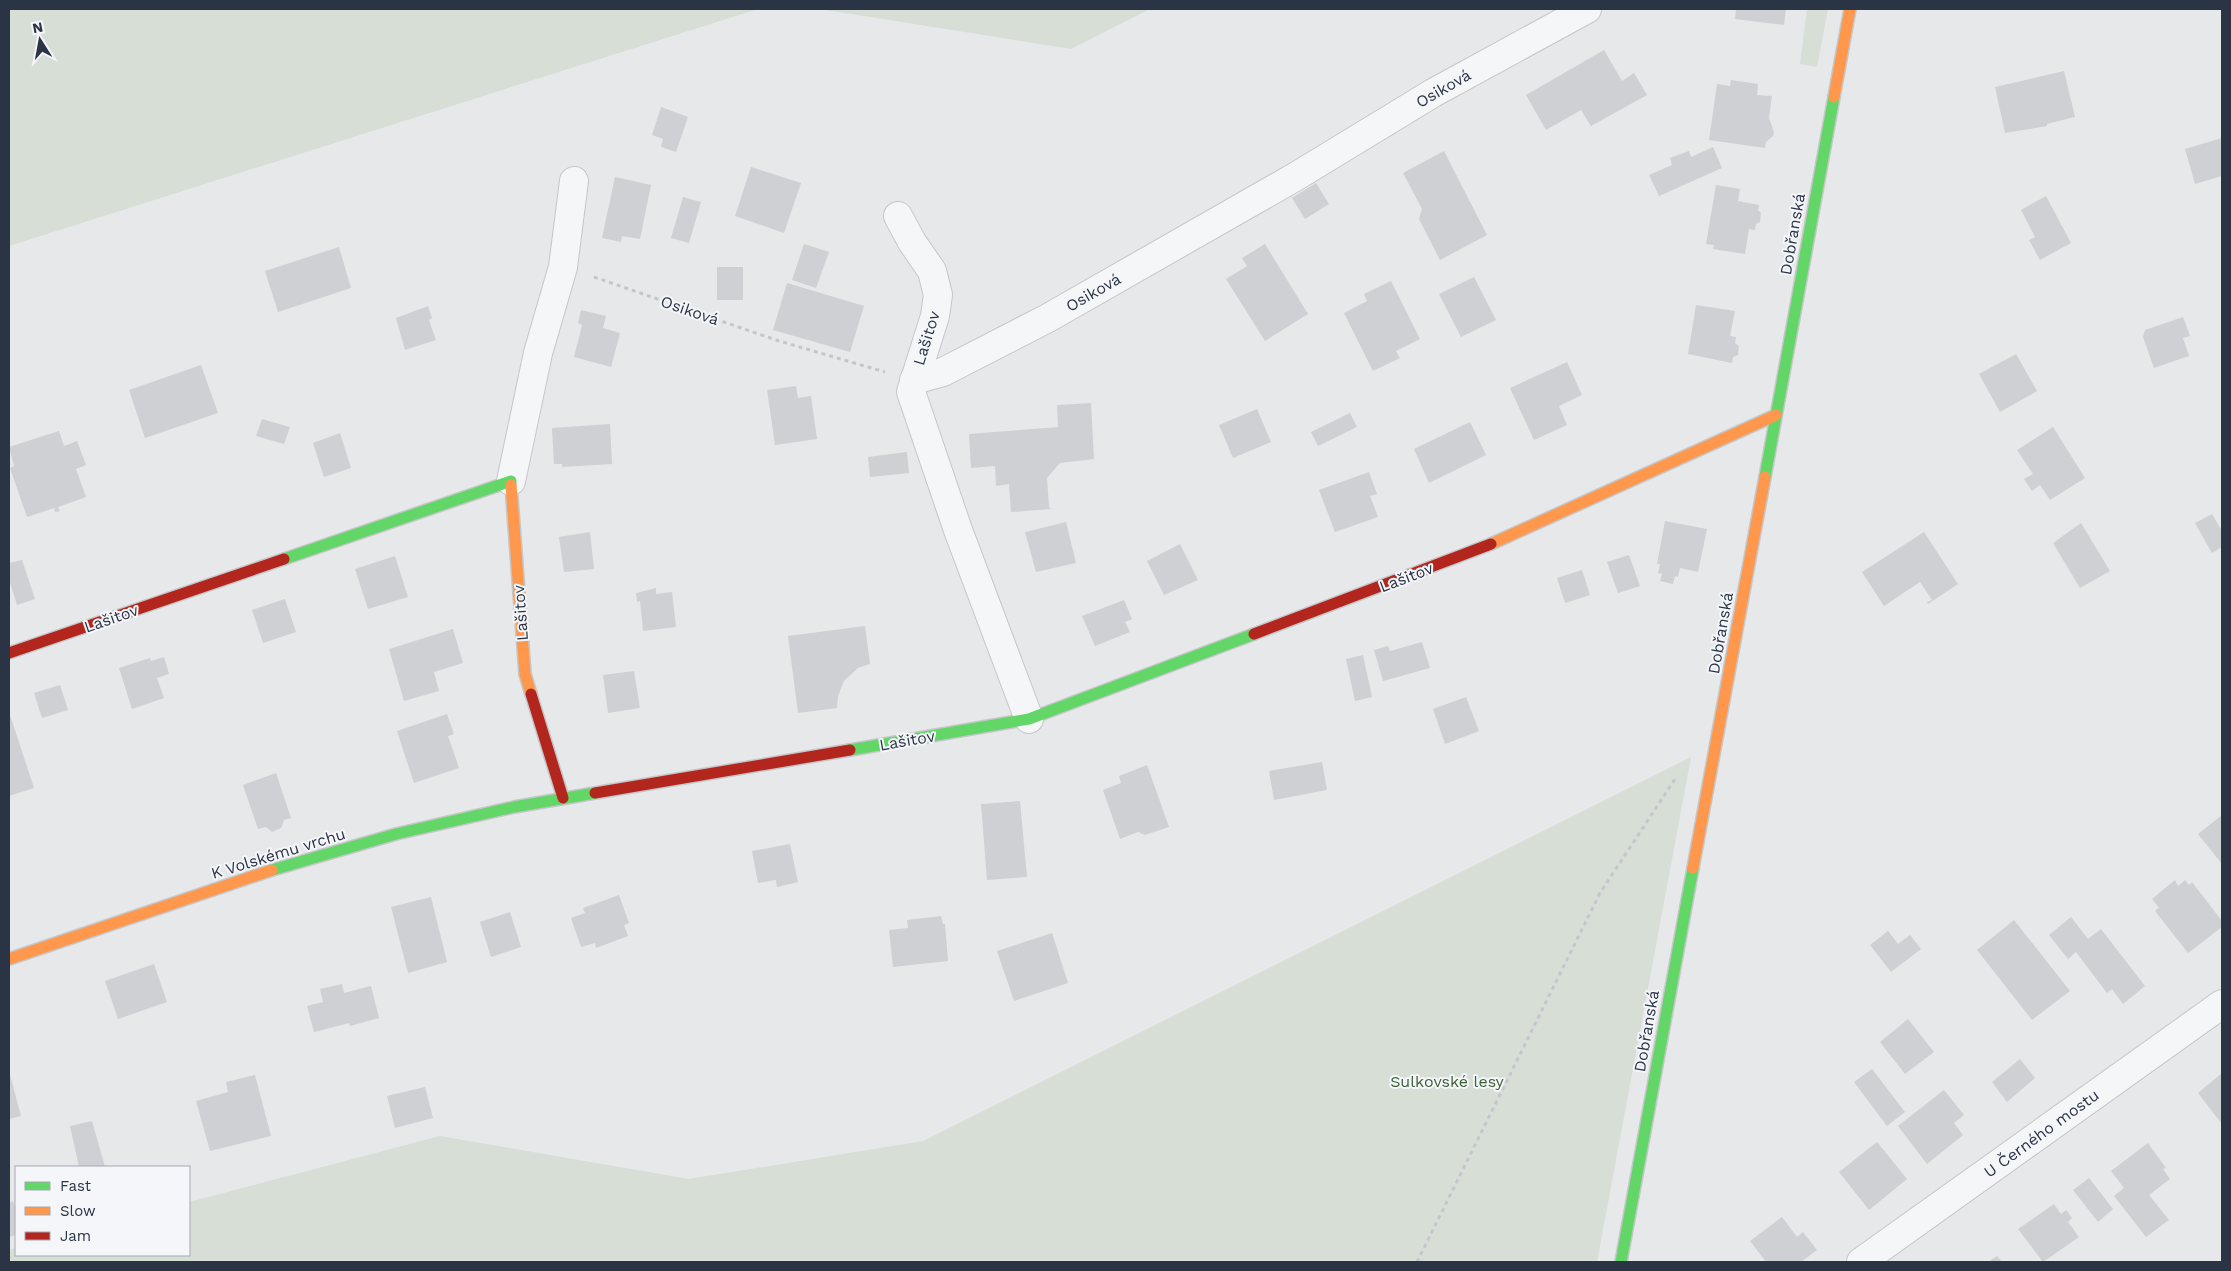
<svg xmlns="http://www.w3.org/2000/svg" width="2231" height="1271" viewBox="0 0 2231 1271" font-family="'Work Sans',sans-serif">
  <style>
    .green { fill: #d6ded6 }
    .building { fill: #ced0d3 }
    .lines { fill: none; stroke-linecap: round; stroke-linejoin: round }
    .street-casing { stroke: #c4c6c8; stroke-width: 30 }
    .fast-casing { stroke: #c4c6c8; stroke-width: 14 }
    .slow-casing { stroke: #c4c6c8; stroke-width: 14 }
    .jam-casing { stroke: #c4c6c8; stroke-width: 14 }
    .path { stroke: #c5c6ca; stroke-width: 3; stroke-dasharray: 4 4; stroke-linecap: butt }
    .street { stroke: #f5f6f7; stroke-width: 28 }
    .fast { stroke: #63d668; stroke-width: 11 }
    .slow { stroke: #ff974d; stroke-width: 11 }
    .jam { stroke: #b3261e; stroke-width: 11 }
    .labels { text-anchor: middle; stroke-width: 4; stroke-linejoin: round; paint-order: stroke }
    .street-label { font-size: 16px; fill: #2b3445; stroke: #f4f6f9 }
    .park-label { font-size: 16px; fill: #3f6138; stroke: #f4f6f9 }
  </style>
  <rect width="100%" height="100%" fill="#e6e8ea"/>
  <g class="green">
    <polygon points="9,9 758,9 9,246"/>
    <polygon points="820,9 1150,9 1071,49"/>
    <polygon points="1807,9 1828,9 1817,67 1800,64"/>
    <polygon points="1691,757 1597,1262 9,1262 9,1250 16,1248 16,1255 189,1255 189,1202 440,1136 689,1179 923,1141"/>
  </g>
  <g class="building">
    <polygon points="1736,9 1786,9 1784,25 1735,19"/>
    <polygon points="1604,50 1622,81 1634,73 1647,95 1591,126 1581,110 1546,130 1526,95"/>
    <polygon points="2064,71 2075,117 2047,124 2047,126 2005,133 1995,87"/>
    <polygon points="1731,80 1758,84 1757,95 1772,96 1769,118 1774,132 1773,136 1766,142 1765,148 1709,140 1717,84 1730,86"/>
    <polygon points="661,107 688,117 676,152 661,147 663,139 652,135"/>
    <polygon points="2222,138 2222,176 2195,184 2185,149"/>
    <polygon points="1713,147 1722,168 1659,196 1649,175 1672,165 1670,158 1689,151 1691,157"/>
    <polygon points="1444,151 1487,235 1440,260 1419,219 1422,209 1403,173"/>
    <polygon points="751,167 801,183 784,233 735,216"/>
    <polygon points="615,177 651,185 640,239 622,236 621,242 602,238"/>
    <polygon points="1316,183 1329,204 1305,219 1292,198"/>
    <polygon points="1716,185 1740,189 1738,201 1759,205 1758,210 1761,213 1760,222 1756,224 1755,230 1749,229 1745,254 1713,249 1714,245 1706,244"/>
    <polygon points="2046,196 2071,243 2040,260 2029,240 2035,237 2021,210"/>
    <polygon points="683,197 701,202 689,243 671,238"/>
    <polygon points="804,244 829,252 816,288 792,280"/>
    <polygon points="1265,244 1308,314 1265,341 1226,279 1247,266 1242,258"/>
    <polygon points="339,247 351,288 278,312 265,271"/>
    <rect x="717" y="267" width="26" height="33"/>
    <polygon points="1474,277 1496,320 1461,337 1439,294"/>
    <polygon points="1391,281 1420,339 1396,351 1400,358 1373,371 1344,313 1367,301 1364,294"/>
    <polygon points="787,283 864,306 850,352 773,330"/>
    <polygon points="1696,305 1735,311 1730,336 1736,337 1735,343 1739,346 1738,355 1733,357 1732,363 1688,354"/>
    <polygon points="428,306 432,318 429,320 436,340 405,350 396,318"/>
    <polygon points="581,310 606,316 603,328 620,333 611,367 574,357 582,325 578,323"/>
    <polygon points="2183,317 2190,336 2183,338 2189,356 2154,368 2143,337 2145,330"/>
    <polygon points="2016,354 2037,391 2000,412 1979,374"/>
    <polygon points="1567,362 1582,395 1559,406 1567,425 1534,440 1510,388"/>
    <polygon points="201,365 218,413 145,438 129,390"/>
    <polygon points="796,386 798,398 811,396 817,439 775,445 767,390"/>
    <polygon points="1091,403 1094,459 1060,463 1047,478 1049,507 1051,509 1011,512 1009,484 996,486 995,466 971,468 969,434 1058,427 1057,405"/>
    <polygon points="1257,409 1271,442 1233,458 1219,425"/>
    <polygon points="1350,413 1357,427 1318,446 1311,432"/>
    <polygon points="262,419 290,427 284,444 256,436"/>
    <polygon points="1470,422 1486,455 1429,483 1414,449"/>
    <polygon points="610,424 612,464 562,467 562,464 554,464 552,428"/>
    <polygon points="2053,427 2085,478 2050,500 2040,485 2032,491 2024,479 2033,474 2017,450"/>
    <polygon points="59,431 64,446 77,441 86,465 76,469 86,497 58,507 60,511 55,512 54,508 27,517 10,468 14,466 9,447"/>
    <polygon points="340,433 351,468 324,477 313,443"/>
    <polygon points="907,452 909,473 870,477 868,457"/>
    <polygon points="1369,472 1377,494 1370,496 1378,517 1335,532 1319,490"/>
    <polygon points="2212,514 2222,531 2222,547 2212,553 2195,523"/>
    <polygon points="1665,521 1707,529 1698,572 1680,568 1678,577 1675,576 1673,584 1660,581 1662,574 1658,573 1660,564 1657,564"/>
    <polygon points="1066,522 1076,563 1036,572 1025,532"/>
    <polygon points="2081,523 2110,571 2080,588 2053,543"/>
    <polygon points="590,532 594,569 564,572 559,537"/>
    <polygon points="1924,532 1958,584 1928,604 1927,602 1932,600 1920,582 1884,606 1862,572"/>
    <polygon points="1180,544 1198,580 1164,595 1147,561"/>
    <polygon points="1629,555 1640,586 1618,593 1607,562"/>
    <polygon points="395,556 408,597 368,609 355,569"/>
    <polygon points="22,560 35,599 17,605 9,579 9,563"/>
    <polygon points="1582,570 1590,595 1565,603 1557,578"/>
    <polygon points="656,588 656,594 672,592 676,627 643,631 640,601 637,602 636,593"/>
    <polygon points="285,599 296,632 263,643 252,610"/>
    <polygon points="1124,600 1132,619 1125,622 1130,632 1095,646 1082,616"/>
    <polygon points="865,626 870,664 858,668 844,681 838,696 837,708 798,713 788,636"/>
    <polygon points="453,629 463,663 434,672 439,691 404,701 389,649"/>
    <polygon points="1422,642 1430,668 1383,681 1374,650 1388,646 1390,651"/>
    <polygon points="1363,655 1372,697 1355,701 1346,659"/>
    <polygon points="164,657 169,674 157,678 164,698 132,709 119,668 150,658 151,661"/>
    <polygon points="634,671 640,708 608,713 603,675"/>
    <polygon points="60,685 68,710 42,718 34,693"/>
    <polygon points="1466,697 1479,731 1445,744 1433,709"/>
    <polygon points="9,712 34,788 9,796"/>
    <polygon points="447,714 454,734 448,736 459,768 414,783 397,731"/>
    <polygon points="1322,762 1327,790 1274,800 1269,771"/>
    <polygon points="1147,765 1169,827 1145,835 1138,832 1120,839 1103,790 1121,783 1119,776"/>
    <polygon points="276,773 291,818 284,820 281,828 272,832 266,827 258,829 243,785"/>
    <polygon points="1020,801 1027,877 987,880 981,804"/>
    <polygon points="2222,815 2222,864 2198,834"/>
    <polygon points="790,844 798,882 777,887 776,880 758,883 752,851"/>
    <polygon points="2175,880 2178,886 2185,880 2189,885 2192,882 2222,921 2222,927 2188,953 2155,911 2159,908 2152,899"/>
    <polygon points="619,895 629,923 624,925 628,936 596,948 595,943 581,947 571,918 585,913 583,908"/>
    <polygon points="431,897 447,962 408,973 391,907"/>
    <polygon points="510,912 521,947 491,957 480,922"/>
    <polygon points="941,916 943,924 945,924 948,961 893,967 889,930 908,928 907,920"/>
    <polygon points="2071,917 2088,939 2101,929 2145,986 2123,1004 2112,989 2107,993 2076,952 2068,959 2049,935"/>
    <polygon points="2014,920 2070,991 2032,1020 1977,950"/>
    <polygon points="1888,931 1898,944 1910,935 1921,949 1891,972 1870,945"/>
    <polygon points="1052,933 1068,983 1014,1001 997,951"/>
    <polygon points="154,964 167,1002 118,1019 105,981"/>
    <polygon points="342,984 344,993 371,986 379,1018 350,1026 349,1023 314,1032 307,1006 323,1002 320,989"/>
    <polygon points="1908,1019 1934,1052 1905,1074 1880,1042"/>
    <polygon points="2020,1059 2035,1078 2007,1102 1992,1082"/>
    <polygon points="1872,1069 1905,1112 1887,1126 1854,1082"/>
    <polygon points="9,1071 21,1116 9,1119"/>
    <polygon points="2222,1073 2222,1124 2198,1093"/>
    <polygon points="255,1075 271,1136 210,1151 196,1101 228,1092 226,1082"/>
    <polygon points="425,1087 433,1118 395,1128 387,1096"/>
    <polygon points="1944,1090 1964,1115 1954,1123 1963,1135 1927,1164 1898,1126"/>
    <polygon points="92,1121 105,1167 79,1167 70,1126"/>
    <polygon points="1877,1142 1907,1179 1869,1210 1839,1172"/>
    <polygon points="2148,1143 2166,1168 2163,1169 2170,1179 2149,1195 2169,1220 2146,1237 2114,1196 2124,1188 2111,1171"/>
    <polygon points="2089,1178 2113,1209 2098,1222 2073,1190"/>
    <polygon points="13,1201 16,1211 16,1235 9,1237 9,1203"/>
    <polygon points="2054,1204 2061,1214 2066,1210 2072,1218 2068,1222 2079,1237 2043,1262 2018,1229"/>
    <polygon points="1782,1217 1797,1237 1803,1232 1817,1250 1801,1262 1766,1262 1750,1241"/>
    <polygon points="1997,1256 2002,1262 1988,1262"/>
  </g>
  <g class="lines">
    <defs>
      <g id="street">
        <polyline points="898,216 912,242 932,271 938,295 935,316 911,392 958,530 1029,719"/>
        <polyline points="914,380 943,372 1048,318 1295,177 1433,93 1587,9"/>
        <polyline points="511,481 538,353 563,267 574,181"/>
        <polyline points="1861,1262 2222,1004"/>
      </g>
      <g id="fast">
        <polyline points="1765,477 1834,97"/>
        <polyline points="284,559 511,481 511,485"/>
        <polyline points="850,750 1029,719 1254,634"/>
        <polyline points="272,870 396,834 514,807 595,793"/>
        <polyline points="1621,1262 1693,868"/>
      </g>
      <g id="slow">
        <polyline points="1834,97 1850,9"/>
        <polyline points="511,485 525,674 531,694"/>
        <polyline points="1491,544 1776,415"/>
        <polyline points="1693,868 1765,477"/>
        <polyline points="9,959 272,870"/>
      </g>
      <g id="jam">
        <polyline points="1254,634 1491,544"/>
        <polyline points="9,653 284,559"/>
        <polyline points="531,694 563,798"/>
        <polyline points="595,793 850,750"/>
      </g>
    </defs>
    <use href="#street" class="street-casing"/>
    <use href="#fast" class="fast-casing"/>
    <use href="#slow" class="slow-casing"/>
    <use href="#jam" class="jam-casing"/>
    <g class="path">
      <polyline points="594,277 776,340 885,372"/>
      <polyline points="1417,1262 1600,893 1675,779"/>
    </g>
    <use href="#street" class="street"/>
    <use href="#fast" class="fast"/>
    <use href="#slow" class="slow"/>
    <use href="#jam" class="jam"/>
  </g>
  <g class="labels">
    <g class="street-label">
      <text transform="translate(1443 88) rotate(-30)" y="6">Osiková</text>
      <text transform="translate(1792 234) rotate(-80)" y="6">Dobřanská</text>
      <text transform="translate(1093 292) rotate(-30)" y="6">Osiková</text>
      <text transform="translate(690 310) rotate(19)" y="6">Osiková</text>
      <text transform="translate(926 338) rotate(-73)" y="6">Lašitov</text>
      <text transform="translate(1406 577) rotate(-21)" y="6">Lašitov</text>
      <text transform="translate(520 613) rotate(-94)" y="6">Lašitov</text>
      <text transform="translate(111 618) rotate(-19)" y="6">Lašitov</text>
      <text transform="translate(1720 633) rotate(-80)" y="6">Dobřanská</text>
      <text transform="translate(907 740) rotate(-10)" y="6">Lašitov</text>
      <text transform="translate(278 853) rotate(-17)" y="6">K Volskému vrchu</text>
      <text transform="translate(1646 1031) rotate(-80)" y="6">Dobřanská</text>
      <text transform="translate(2041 1133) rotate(-36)" y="6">U Černého mostu</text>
    </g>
    <g class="park-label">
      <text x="1447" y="1087">Sulkovské lesy</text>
    </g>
  </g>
  <rect width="2231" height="1271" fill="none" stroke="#2b3445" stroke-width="20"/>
  <rect x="15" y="1166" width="175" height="90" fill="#f4f6f9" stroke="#a4a8b1"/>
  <rect x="25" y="1182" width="25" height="8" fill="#63d668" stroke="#a4a8b1"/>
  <text x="60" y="1191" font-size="15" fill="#2b3445">Fast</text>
  <rect x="25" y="1207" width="25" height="8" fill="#ff974d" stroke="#a4a8b1"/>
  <text x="60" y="1216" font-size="15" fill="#2b3445">Slow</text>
  <rect x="25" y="1232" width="25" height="8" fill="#b3261e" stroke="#a4a8b1"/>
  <text x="60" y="1241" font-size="15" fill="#2b3445">Jam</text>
  <g transform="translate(40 40) rotate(349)" stroke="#f4f6f9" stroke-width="4" paint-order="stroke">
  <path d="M0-4L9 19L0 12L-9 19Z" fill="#2b3445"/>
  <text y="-8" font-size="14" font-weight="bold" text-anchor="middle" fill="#2b3445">N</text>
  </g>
</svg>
